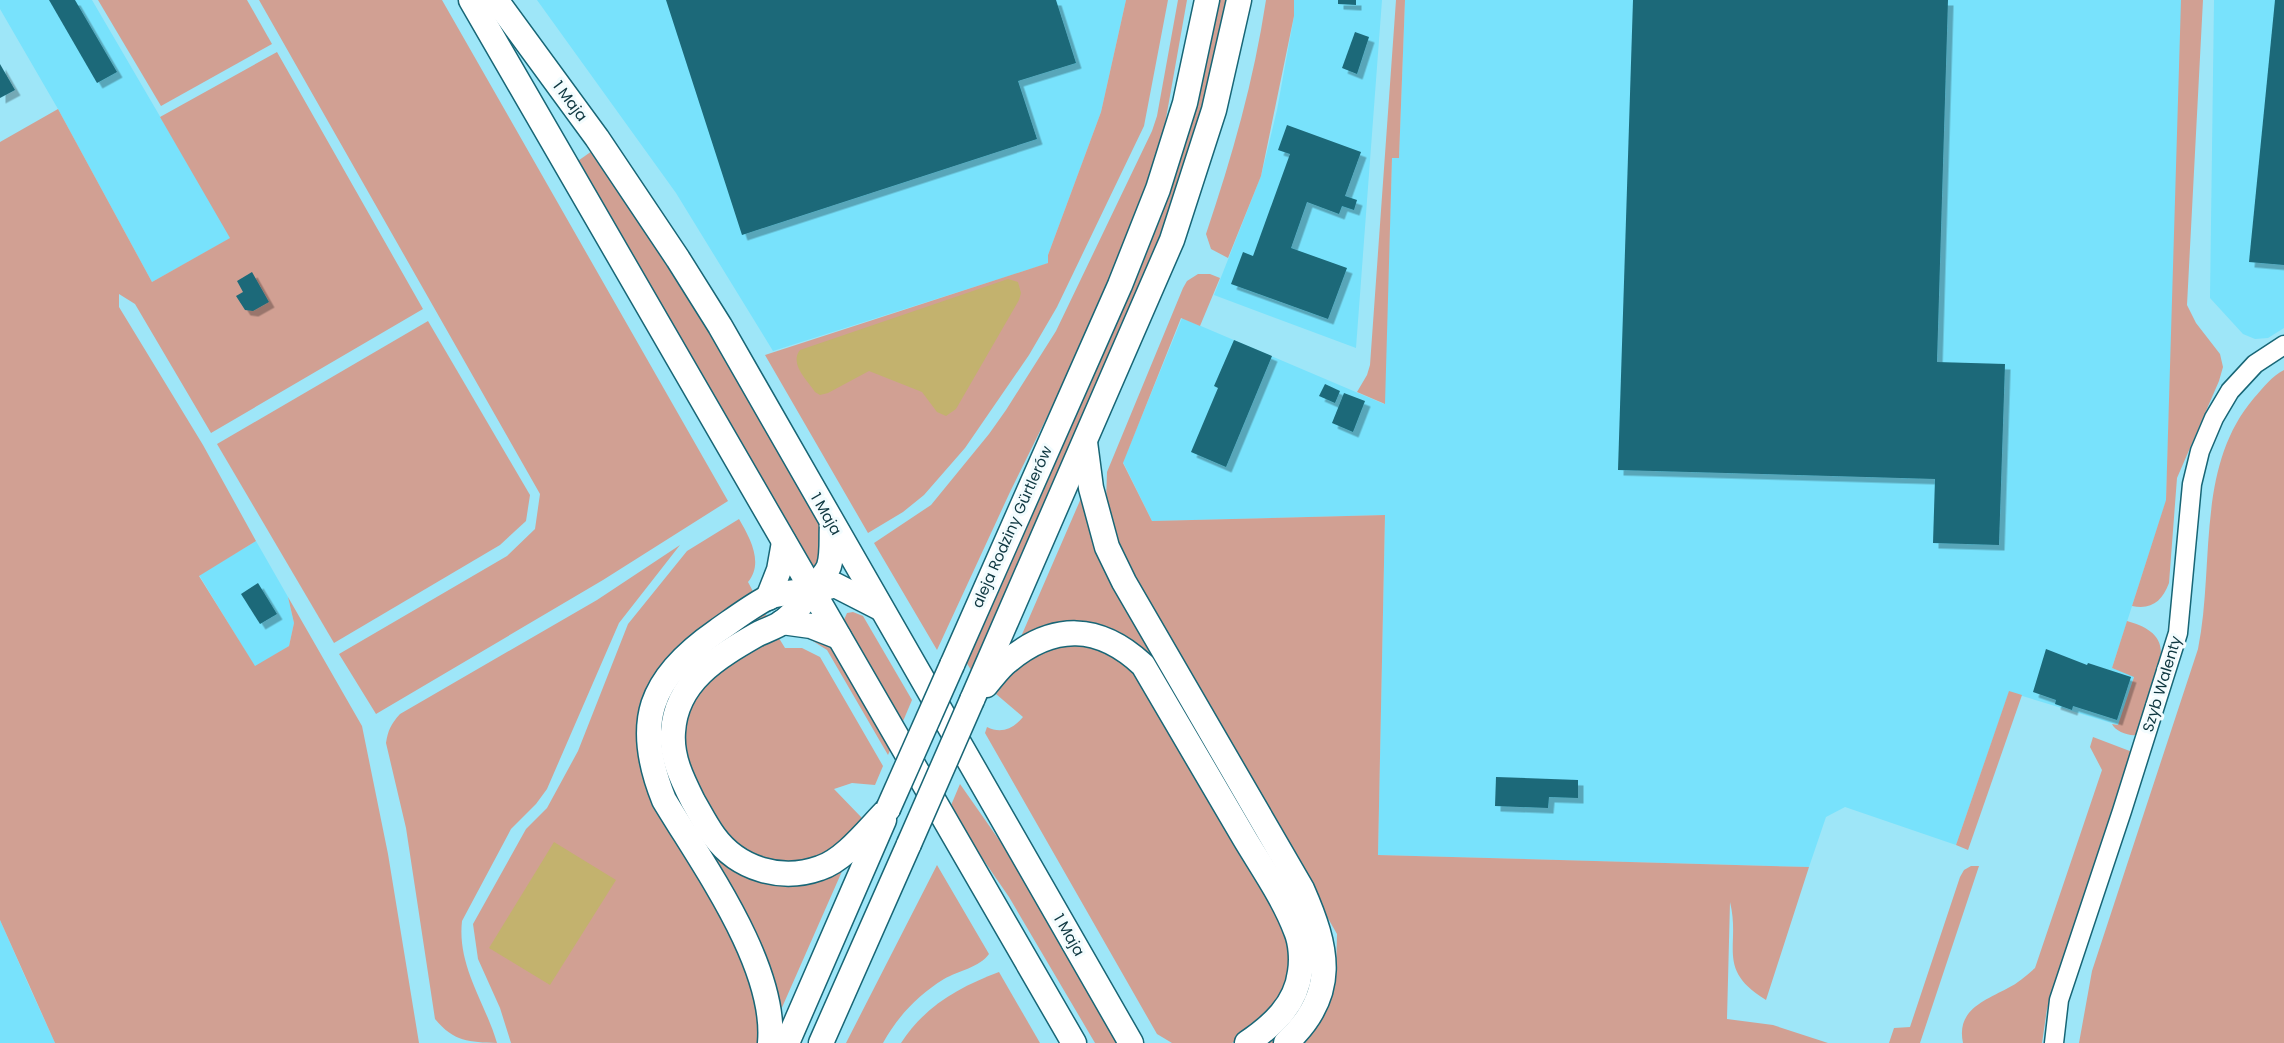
<svg xmlns="http://www.w3.org/2000/svg" width="2284" height="1043" viewBox="0 0 2284 1043" font-family="Poppins,sans-serif">
  <style>
    .built { fill: #78e2fc }
    .green { fill: #d1a093 }
    .water { fill: #c3b26e }
    .building { fill: #1c6979; filter: url(#shadow) }
    .lines { fill: none; stroke-linecap: round; stroke-linejoin: round }
    .street-casing { stroke: #186676; stroke-width: 21 }
    .secondary-casing { stroke: #186676; stroke-width: 27 }
    .street { stroke: #fff; stroke-width: 18 }
    .secondary { stroke: #fff; stroke-width: 24 }
    .secondary-bridge-casing { stroke: #186676; stroke-width: 27; stroke-linecap: butt }
    .secondary-bridge { stroke: #fff; stroke-width: 24 }
    .labels { text-anchor: middle; stroke-width: 6; stroke-linejoin: round; paint-order: stroke }
    .street-label { font-size: 15px; fill: #0e3740; stroke: #f3fcfe }
  </style>
  <defs>
    <filter id="shadow"><feDropShadow dx="5.5" dy="5.5" stdDeviation="0" flood-color="#0004"/></filter>
  </defs>
  <rect width="100%" height="100%" fill="#9ee6f8"/>
  <g class="built">
    <polygon points="0,0 92,0 231,238 152,282 58,109 0,9"/>
    <polygon points="537,0 1126,0 1101,112 1048,255 1049,263 773,351 676,193"/>
    <polygon points="1294,0 1382,0 1356,348 1214,295 1261,176 1277,110 1294,16"/>
    <polygon points="1405,0 2183,0 2166,501 2112,668 2134,676 2118,725 2009,692 1956,845 1845,807 1826,817 1809,867 1378,855 1385,515 1152,521 1123,462 1182,318 1384,404 1392,158 1399,158"/>
    <polygon points="2214,0 2284,0 2284,328 2268,338 2255,339 2243,334 2210,298"/>
    <polygon points="256,541 288,597 294,623 289,646 255,667 199,575"/>
    <polygon points="0,920 29,986 55,1043 0,1043"/>
  </g>
  <g class="green">
    <polygon points="98,0 247,0 272,44 161,106"/>
    <polygon points="259,0 442,0 728,501 603,580 376,714 339,654 507,556 535,529 540,494"/>
    <polygon points="1126,0 1168,0 1144,126 1057,307 1029,355 965,448 924,495 903,512 868,533 765,355 1048,263 1048,255 1101,112"/>
    <polygon points="1178,0 1187,0 1160,152 1088,334 1010,492 937,650 874,543 931,505 989,434 1006,410 1056,331 1152,131 1157,116"/>
    <polygon points="1217,0 1227,0 1206,101 1169,217 973,673 966,662 1031,514"/>
    <path d="M1266,0H1294V16L1261,176L1228,258L1211,249L1206,234C1232,157 1254,80 1266,0Z"/>
    <polygon points="1396,0 1405,0 1399,158 1392,158 1385,404 1357,392 1367,375 1370,365"/>
    <path d="M2181,0H2203L2187,305L2196,323L2220,354L2223,367L2219,381L2177,478L2169,583C2162,601 2152,610 2132,606L2166,500Z"/>
    <polygon points="277,52 423,309 211,433 135,304 119,294 119,307 203,445 256,541 199,576 255,666 289,646 294,623 288,597 362,726 388,854 419,1043 55,1043 0,920 0,142 58,109 152,282 230,238 160,117"/>
    <polygon points="592,151 673,268 820,525 823,533 816,576 575,163"/>
    <path d="M1198,274H1210L1220,278L1200,326L1181,318L1123,463L1152,521L1385,515L1378,855L1809,867L1766,1000C1715,969 1741,946 1730,902L1727,1019L1773,1025L1828,1043H1305C1336,1004 1336,981 1337,934L1159,624L1112,537L1106,502L1107,472L1183,288L1187,281Z"/>
    <polygon points="428,321 530,495 526,521 500,545 334,643 217,444"/>
    <path d="M2284,370V1043H2079L2092,971L2198,649C2215,566 2195,467 2254,398C2263,388 2272,376 2284,370Z"/>
    <path d="M1086,491L1093,529L1106,565L1299,902C1324,957 1318,1000 1274,1043H1263C1319,1002 1318,951 1288,894L1162,678C1136,641 1098,614 1051,627C1040,630 1030,637 1020,639L1082,496Z"/>
    <path d="M739,519C750,538 764,563 748,582L756,597L653,677L639,710L636,736L638,756L645,779L668,826L741,952L756,992L759,1043H511L500,1008L478,959L473,924L526,829L547,808L578,751L628,624L687,551Z"/>
    <path d="M680,545L619,623L547,789L536,804L511,829L462,921C457,966 485,1002 497,1043C469,1042 454,1042 435,1019L406,828L386,743C388,730 391,724 400,714L597,600Z"/>
    <polygon points="853,612 863,616 912,700 901,726 843,622 847,613"/>
    <polygon points="765,613 768,618 666,714 720,856 843,869 780,1012 664,776 660,712 689,662"/>
    <path d="M2127,621C2144,626 2161,633 2161,653L2138,732L2136,735C2128,736 2115,731 2112,724L2118,725L2134,677L2112,668Z"/>
    <polygon points="800,633 825,642 836,654 891,748 888,755 827,650"/>
    <polygon points="777,635 785,648 802,648 820,657 883,766 875,785 852,783 834,789 862,818 858,825 830,852 798,863 762,861 725,836 686,766 683,716 705,680"/>
    <path d="M1092,644L1135,670L1277,912L1291,951L1288,987L1253,1030L1232,1043H1172L1157,1034L985,733L987,727C1001,734 1013,729 1023,717L996,694L1017,667L1051,646Z"/>
    <polygon points="2009,691 2022,695 1968,850 1956,845"/>
    <path d="M2093,737L2135,753L2047,1009L2042,1043H1963C1956,1010 1984,1001 2008,988C2018,983 2026,976 2035,968L2102,770L2090,747Z"/>
    <polygon points="960,784 1018,867 1121,1043 1095,1043 1009,897 949,810"/>
    <path d="M937,865L989,954C980,967 958,971 944,979C918,995 898,1016 883,1043H846Z"/>
    <polygon points="1971,866 1979,866 1920,1043 1889,1043 1894,1028 1910,1027 1960,877 1964,870"/>
    <path d="M999,972L1040,1043H901C925,1006 959,987 999,972Z"/>
  </g>
  <g class="water">
    <path d="M1008,279L1018,282L1021,293L1019,300L956,409L946,416L937,412L922,392L869,371L828,393L820,395L815,392C807,380 789,364 800,350Z"/>
    <polygon points="554,842 616,880 550,985 489,948"/>
  </g>
  <g class="building">
    <polygon points="49,0 75,0 117,72 97,83"/>
    <polygon points="666,0 1056,0 1076,63 1018,81 1037,139 742,235"/>
    <polygon points="1338,0 1356,0 1356,5 1338,4"/>
    <polygon points="1633,0 1948,0 1937,362 2005,364 1999,545 1933,543 1935,479 1618,470"/>
    <polygon points="2275,0 2284,0 2284,265 2249,262"/>
    <polygon points="1355,32 1369,37 1357,74 1342,68"/>
    <polygon points="0,64 15,90 0,98"/>
    <polygon points="1287,125 1361,152 1345,196 1357,200 1354,210 1342,206 1339,214 1307,202 1291,248 1347,268 1328,319 1231,284 1243,252 1253,256 1290,154 1278,150"/>
    <polygon points="252,272 269,302 253,311 245,310 236,296 243,292 237,281"/>
    <polygon points="1234,340 1272,356 1226,467 1191,452 1218,388 1214,386"/>
    <polygon points="1325,384 1340,391 1335,403 1319,396"/>
    <polygon points="1344,393 1365,401 1353,432 1332,423"/>
    <polygon points="258,583 277,614 260,624 241,594"/>
    <polygon points="2046,649 2087,665 2088,663 2131,677 2117,720 2073,706 2072,710 2055,704 2056,700 2033,692"/>
    <polygon points="1496,777 1578,780 1578,798 1549,797 1548,808 1495,806"/>
  </g>
  <g class="lines">
    <defs>
      <polyline id="street" points="2054,1043 2059,1000 2122,811 2178,633 2192,484 2200,451 2214,418 2230,391 2255,364 2284,345"/>
      <g id="secondary">
        <polyline points="471,0 1074,1043"/>
        <polyline points="496,0 597,138 678,259 720,326 1131,1043"/>
        <path d="M1085,442L1091,488L1107,547L1124,582L1302,889C1328,948 1339,994 1286,1043"/>
        <path d="M832,525C831,537 833,554 829,566C827,572 820,579 816,585C808,597 795,612 783,622C776,627 766,630 758,634C718,657 676,681 673,732C671,757 682,779 693,801C700,813 706,825 714,836C738,869 781,882 820,868C845,860 869,828 888,809"/>
        <polyline points="768,598 779,570 784,542"/>
        <polyline points="782,622 811,626 839,637"/>
        <polyline points="952,665 1120,285 1158,189 1185,103 1207,0"/>
        <path d="M986,685C993,677 1000,667 1008,661C1054,623 1099,624 1143,665C1177,723 1211,781 1245,839C1263,869 1284,899 1296,931C1301,943 1302,960 1300,972C1296,1005 1272,1026 1247,1043"/>
        <polyline points="972,700 1172,240 1214,110 1239,0"/>
        <path d="M770,1043C777,966 703,865 664,800C633,723 649,678 717,631C733,620 750,607 767,598C783,591 797,593 812,591C820,590 827,587 835,585L880,608"/>
        <polyline points="787,1043 884,820"/>
        <polyline points="821,1043 909,844"/>
      </g>
    </defs>
    <use href="#street" class="street-casing"/>
    <use href="#secondary" class="secondary-casing"/>
    <use href="#street" class="street"/>
    <use href="#secondary" class="secondary"/>
    <defs>
      <g id="secondary-bridge">
        <polyline points="888,809 952,665"/>
        <polyline points="909,844 972,700"/>
      </g>
    </defs>
    <use href="#secondary-bridge" class="secondary-bridge-casing"/>
    <use href="#secondary-bridge" class="secondary-bridge"/>
  </g>
  <g class="labels">
    <g class="street-label">
      <text transform="translate(570 101) rotate(53)" y="5">1 Maja</text>
      <text transform="translate(826 514) rotate(60)" y="5">1 Maja</text>
      <text transform="translate(1012 527) rotate(-66)" y="5">aleja Rodziny Gürtlerów</text>
      <text transform="translate(2162 684) rotate(-73)" y="5">Szyb Walenty</text>
      <text transform="translate(1069 935) rotate(60)" y="5">1 Maja</text>
    </g>
  </g>
</svg>
